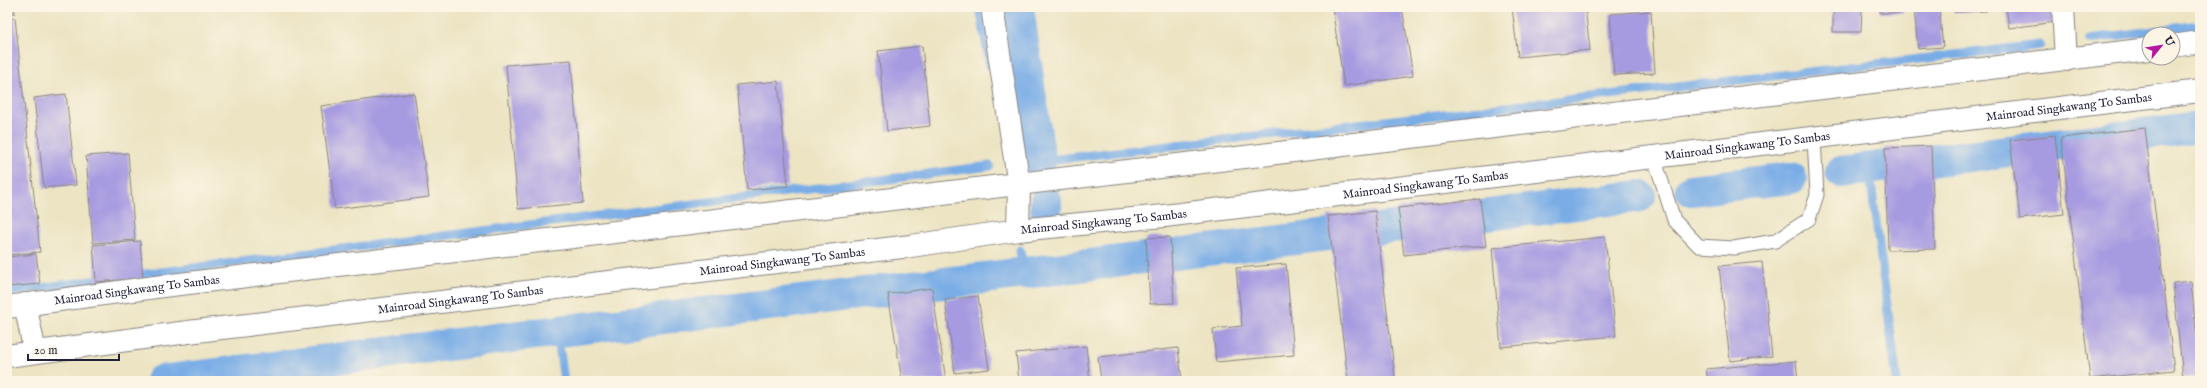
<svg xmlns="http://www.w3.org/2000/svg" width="2207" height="388" viewBox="0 0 2207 388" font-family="'IM FELL English',serif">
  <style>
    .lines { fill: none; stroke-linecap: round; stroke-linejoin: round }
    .stream { stroke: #7aade6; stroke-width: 9 }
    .canal { stroke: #7aade6; stroke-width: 32 }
    .building { fill: #a69ae1 }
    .lane-casing { stroke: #87837f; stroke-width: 15 }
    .street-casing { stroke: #87837f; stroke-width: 24 }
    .highway-casing { stroke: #87837f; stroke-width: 24 }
    .lane { stroke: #fff; stroke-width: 13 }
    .street { stroke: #fff; stroke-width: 22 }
    .highway { stroke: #fff; stroke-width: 22 }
    .labels { text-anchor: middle; stroke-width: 4; stroke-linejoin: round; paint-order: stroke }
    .street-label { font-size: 12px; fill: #22223b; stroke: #fcf5e5 }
  </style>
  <rect width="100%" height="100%" fill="#fcf5e5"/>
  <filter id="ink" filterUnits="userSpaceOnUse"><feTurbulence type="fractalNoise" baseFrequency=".025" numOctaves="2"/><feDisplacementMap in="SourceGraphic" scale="8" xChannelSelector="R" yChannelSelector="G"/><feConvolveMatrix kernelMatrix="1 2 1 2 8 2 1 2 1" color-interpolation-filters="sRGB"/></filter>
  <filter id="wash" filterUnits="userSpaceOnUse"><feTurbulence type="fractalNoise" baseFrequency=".012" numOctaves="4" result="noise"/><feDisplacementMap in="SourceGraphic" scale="16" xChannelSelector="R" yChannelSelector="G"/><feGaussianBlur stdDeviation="0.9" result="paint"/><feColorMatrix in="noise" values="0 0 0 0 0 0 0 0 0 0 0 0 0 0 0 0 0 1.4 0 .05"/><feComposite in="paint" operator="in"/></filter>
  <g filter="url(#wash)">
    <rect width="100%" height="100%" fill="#ece4c3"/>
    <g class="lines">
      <g class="stream">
        <polyline points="980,7 990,65"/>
        <polyline points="2090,39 2200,25"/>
        <polyline points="1040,161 2040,45"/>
        <polyline points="1869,168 1897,381"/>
        <polyline points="1020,250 1024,273"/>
        <polyline points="130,276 990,166"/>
        <polyline points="7,292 108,279"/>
        <polyline points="557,331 564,381"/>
      </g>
      <g class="canal">
        <polyline points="1018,7 1040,162"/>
        <polyline points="1841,172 2200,127"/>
        <polyline points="1691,190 1791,178"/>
        <polyline points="1046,201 1046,208"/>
        <polyline points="161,381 1640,196"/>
      </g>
    </g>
    <g id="blocks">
      <g class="building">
        <polygon points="7,7 14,7 15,13 7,14"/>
        <polygon points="1332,7 1402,7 1413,76 1344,86"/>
        <polygon points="1512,7 1585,7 1590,50 1518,57"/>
        <polygon points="1833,7 1862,7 1861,32 1833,32"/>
        <rect x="1880" y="7" width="23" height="6"/>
        <polygon points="1914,7 1939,7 1943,47 1918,49"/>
        <polygon points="1954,7 1987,7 1987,11 1954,12"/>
        <polygon points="2006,7 2054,7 2056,22 2009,28"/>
        <polygon points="1651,11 1655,73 1614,75 1610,14"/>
        <polygon points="15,18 40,252 7,255 7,19"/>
        <polygon points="922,46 930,126 887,131 878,51"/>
        <polygon points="571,60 583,203 518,209 506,65"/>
        <polygon points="778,81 788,186 747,190 737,85"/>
        <polygon points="414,93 429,197 335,209 321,106"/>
        <polygon points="66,94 76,185 44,188 34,98"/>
        <polygon points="2145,128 2174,370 2090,379 2061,138"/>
        <polygon points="2055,135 2064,214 2020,219 2010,140"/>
        <polygon points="1931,146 1935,249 1888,250 1885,148"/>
        <polygon points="128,153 135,240 93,243 86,156"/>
        <polygon points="1480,199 1486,246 1404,255 1398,208"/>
        <polygon points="1375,211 1395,377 1348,381 1328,216"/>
        <polygon points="1170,237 1174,303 1150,304 1146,238"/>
        <polygon points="1605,237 1616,336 1501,347 1492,248"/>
        <polygon points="140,241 143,278 96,282 93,245"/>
        <polygon points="36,254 40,284 7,287 7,257"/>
        <polygon points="1762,262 1772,356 1730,361 1719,266"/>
        <polygon points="1286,264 1294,355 1216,362 1213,329 1242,326 1236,268"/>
        <polygon points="2191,281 2198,351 2200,351 2200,376 2183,378 2173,283"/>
        <polygon points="932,288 946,381 902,381 888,294"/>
        <polygon points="978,296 989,369 955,373 945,300"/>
        <polygon points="1086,346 1090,381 1019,381 1016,353"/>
        <polygon points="1178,348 1182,381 1101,381 1098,357"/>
        <polygon points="1796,361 1798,381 1708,381 1706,369"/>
      </g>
    </g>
  </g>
  <g filter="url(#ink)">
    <use href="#blocks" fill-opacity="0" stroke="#87837f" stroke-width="1"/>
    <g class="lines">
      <defs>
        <polyline id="lane" points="1654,157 1674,220 1699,246 1734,248 1775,241 1809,219 1817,195 1814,138"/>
        <g id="street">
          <polyline points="992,7 1019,185 1018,230"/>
          <polyline points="2063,7 2066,60"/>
        </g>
        <g id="highway">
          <polyline points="2173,46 2200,42"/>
          <polyline points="25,304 35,352"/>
          <path id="s1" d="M7,307L163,286L2149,49"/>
          <path id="s2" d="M7,356L188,332L911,246L1018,230L1164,216L2200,91"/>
        </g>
      </defs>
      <use href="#lane" class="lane-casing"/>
      <use href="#street" class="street-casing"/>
      <use href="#highway" class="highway-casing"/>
      <use href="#lane" class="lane"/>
      <use href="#street" class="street"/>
      <use href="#highway" class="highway"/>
    </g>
  </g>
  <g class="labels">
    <g class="street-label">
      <text dy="4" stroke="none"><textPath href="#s2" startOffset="2077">Mainroad Singkawang To Sambas</textPath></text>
      <text dy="4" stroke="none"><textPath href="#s2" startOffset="1753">Mainroad Singkawang To Sambas</textPath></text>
      <text dy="4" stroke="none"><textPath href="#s2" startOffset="1429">Mainroad Singkawang To Sambas</textPath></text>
      <text dy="4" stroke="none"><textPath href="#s2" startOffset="1105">Mainroad Singkawang To Sambas</textPath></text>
      <text dy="4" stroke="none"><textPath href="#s2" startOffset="781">Mainroad Singkawang To Sambas</textPath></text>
      <text dy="4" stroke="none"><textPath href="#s1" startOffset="131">Mainroad Singkawang To Sambas</textPath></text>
      <text dy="4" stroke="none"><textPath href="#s2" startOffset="457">Mainroad Singkawang To Sambas</textPath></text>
    </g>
  </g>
  <rect width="2207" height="388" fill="none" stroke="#fcf5e5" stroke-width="24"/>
  <g transform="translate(2161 46) rotate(60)"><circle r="19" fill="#fcf5e5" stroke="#a5a1a1"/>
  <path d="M0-3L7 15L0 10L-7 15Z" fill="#b5179e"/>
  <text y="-6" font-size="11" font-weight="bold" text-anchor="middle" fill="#22223b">U</text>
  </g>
  <path d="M28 354v6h91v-6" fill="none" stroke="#22223b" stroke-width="2"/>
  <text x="34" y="354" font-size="12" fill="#22223b" stroke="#fcf5e5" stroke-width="3" paint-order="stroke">20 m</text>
</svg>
